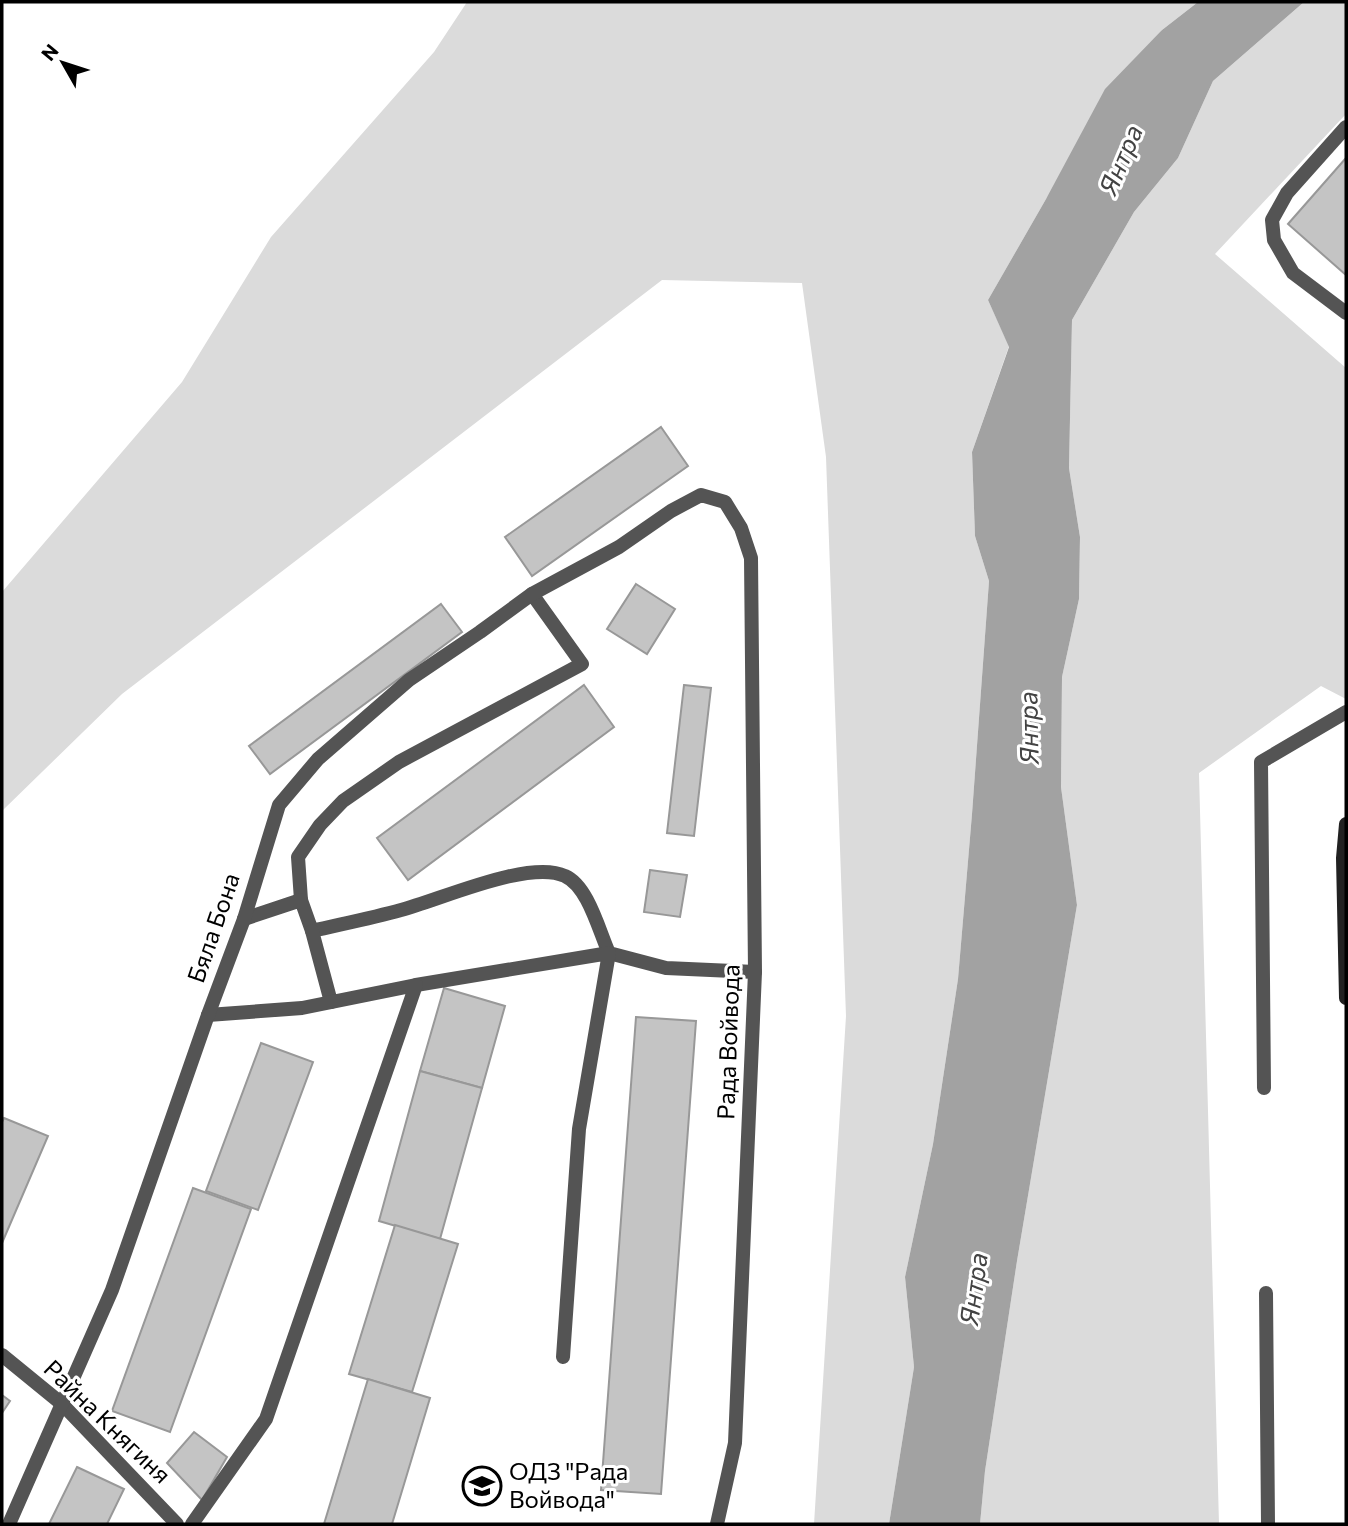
<svg xmlns="http://www.w3.org/2000/svg" width="1348" height="1526" viewBox="0 0 1348 1526" font-family="Commissioner,sans-serif">
  <style>
    .green { fill: #dbdbdb }
    .water { fill: #a2a2a2 }
    .building { fill: #c4c4c4; stroke: #989898; stroke-width: 2 }
    .lines { fill: none; stroke-linecap: round; stroke-linejoin: round }
    .lane { stroke: #545454; stroke-width: 14 }
    .street { stroke: #545454; stroke-width: 14 }
    .secondary { stroke: #212121; stroke-width: 14 }
    .labels { text-anchor: middle; stroke-width: 6; stroke-linejoin: round; paint-order: stroke }
    .street-label { font-size: 24px; fill: #000; stroke: #fff }
    .poi-label { font-size: 24px; fill: #000; stroke: #fff; text-anchor: start }
    .water-label { font-size: 26px; font-style: italic; fill: #434343; stroke: #fff }
  </style>
  <rect width="100%" height="100%" fill="#fff"/>
  <g class="green">
    <polygon points="467,2 1198,2 1162,30 1046,199 988,300 1009,346 972,452 975,536 989,581 972,814 958,979 933,1144 905,1277 914,1367 889,1524 814,1524 846,1016 826,457 802,283 662,280 122,694 2,811 2,592 182,382 271,237 434,52"/>
    <polygon points="1304,2 1346,2 1346,114 1215,254 1346,368 1346,699 1321,686 1199,773 1219,1524 980,1524 985,1471 1017,1261 1077,905 1061,787 1062,677 1079,599 1080,537 1069,468 1072,320 1134,212 1178,158 1213,81"/>
  </g>
  <polygon class="water" points="1198,2 1304,2 1213,81 1178,158 1134,212 1072,320 1069,468 1080,537 1079,599 1062,677 1061,787 1077,905 1017,1261 985,1471 980,1524 889,1524 914,1367 905,1277 933,1144 958,979 972,814 989,581 975,536 972,452 1009,347 988,300 1046,199 1105,89 1162,30"/>
  <g class="building">
    <polygon points="1346,158 1346,275 1288,224"/>
    <polygon points="661,427 688,466 532,576 505,537"/>
    <polygon points="636,584 675,609 647,654 607,629"/>
    <polygon points="441,604 462,632 270,774 249,746"/>
    <polygon points="584,685 614,727 408,880 377,838"/>
    <polygon points="684,685 711,688 694,836 667,833"/>
    <polygon points="650,870 687,875 680,917 644,912"/>
    <polygon points="444,988 505,1006 482,1088 420,1071"/>
    <polygon points="636,1017 696,1021 661,1494 601,1490"/>
    <polygon points="261,1043 313,1062 258,1210 206,1191"/>
    <polygon points="420,1071 482,1088 440,1239 379,1221"/>
    <polygon points="4,1118 48,1136 2,1243 2,1122"/>
    <polygon points="193,1188 251,1209 170,1432 112,1411"/>
    <polygon points="395,1225 458,1244 412,1392 349,1374"/>
    <polygon points="368,1379 430,1398 392,1524 324,1524"/>
    <polygon points="2,1395 10,1401 2,1413"/>
    <polygon points="194,1432 227,1457 202,1500 167,1463"/>
    <polygon points="77,1467 124,1489 107,1524 49,1524"/>
  </g>
  <g class="lines">
    <g class="lane">
      <polyline points="1346,127 1287,193 1272,220 1274,240 1293,273 1346,313"/>
      <polyline points="301,900 298,857 320,825 343,801 399,762 582,664 532,594"/>
      <path d="M244,919L301,900L312,931C342,924 372,918 401,910C440,900 529,859 565,876C588,886 599,931 609,953L666,968L755,972"/>
      <polyline points="312,931 331,1002"/>
      <polyline points="416,985 609,953 579,1129 563,1357"/>
      <polyline points="1264,1088 1261,762 1346,712"/>
      <polyline points="1266,1293 1268,1524"/>
      <polyline points="192,1524 266,1419 416,985 302,1008 208,1015"/>
    </g>
    <g class="street">
      <polyline points="2,1355 62,1404 177,1524"/>
      <polyline points="9,1524 112,1290 208,1015 244,919 279,805 318,759 409,680 480,632 532,594 619,547 671,511 701,495 725,502 741,528 751,558 755,972 735,1443 717,1524"/>
    </g>
    <polyline class="secondary" points="1346,824 1343,858 1346,998"/>
  </g>
  <defs>
    <symbol id="school-ring" viewBox="-11 -11 22 22"><circle r="9.5" fill="#fff" stroke="#000" stroke-width="1.5"/><path d="M0-5L7-2L0 1L-7-2ZM-4 1L0 2.5L4 1V4Q0 6-4 4Z" fill="#000"/></symbol>
  </defs>
  <g fill-rule="evenodd">
    <use href="#school-ring" x="460" y="1464" width="44" height="44"/>
  </g>
  <g class="labels">
    <g class="street-label">
      <text transform="translate(214 928) rotate(-71)" y="8">Бяла Бона</text>
      <text transform="translate(729 1042) rotate(-88)" y="8">Рада Войвода</text>
      <text transform="translate(107 1422) rotate(44)" y="8">Райна Княгиня</text>
    </g>
    <g class="poi-label">
      <text x="509" y="1480">ОДЗ "Рада<tspan x="509" dy="28">Войвода"</tspan></text>
    </g>
    <g class="water-label">
      <text transform="translate(1121 160) rotate(-67)" y="9">Янтра</text>
      <text transform="translate(1029 728) rotate(-91)" y="9">Янтра</text>
      <text transform="translate(974 1289) rotate(-82)" y="9">Янтра</text>
    </g>
  </g>
  <rect width="1348" height="1526" fill="none" stroke="#000000" stroke-width="7"/>
  <g transform="translate(63 63) rotate(309)" stroke="#ffffff" stroke-width="5" paint-order="stroke">
  <path d="M0-5L12 26L0 18L-12 26Z" fill="#000000"/>
  <text y="-10" font-size="19" font-weight="bold" text-anchor="middle" fill="#000000">N</text>
  </g>
</svg>
